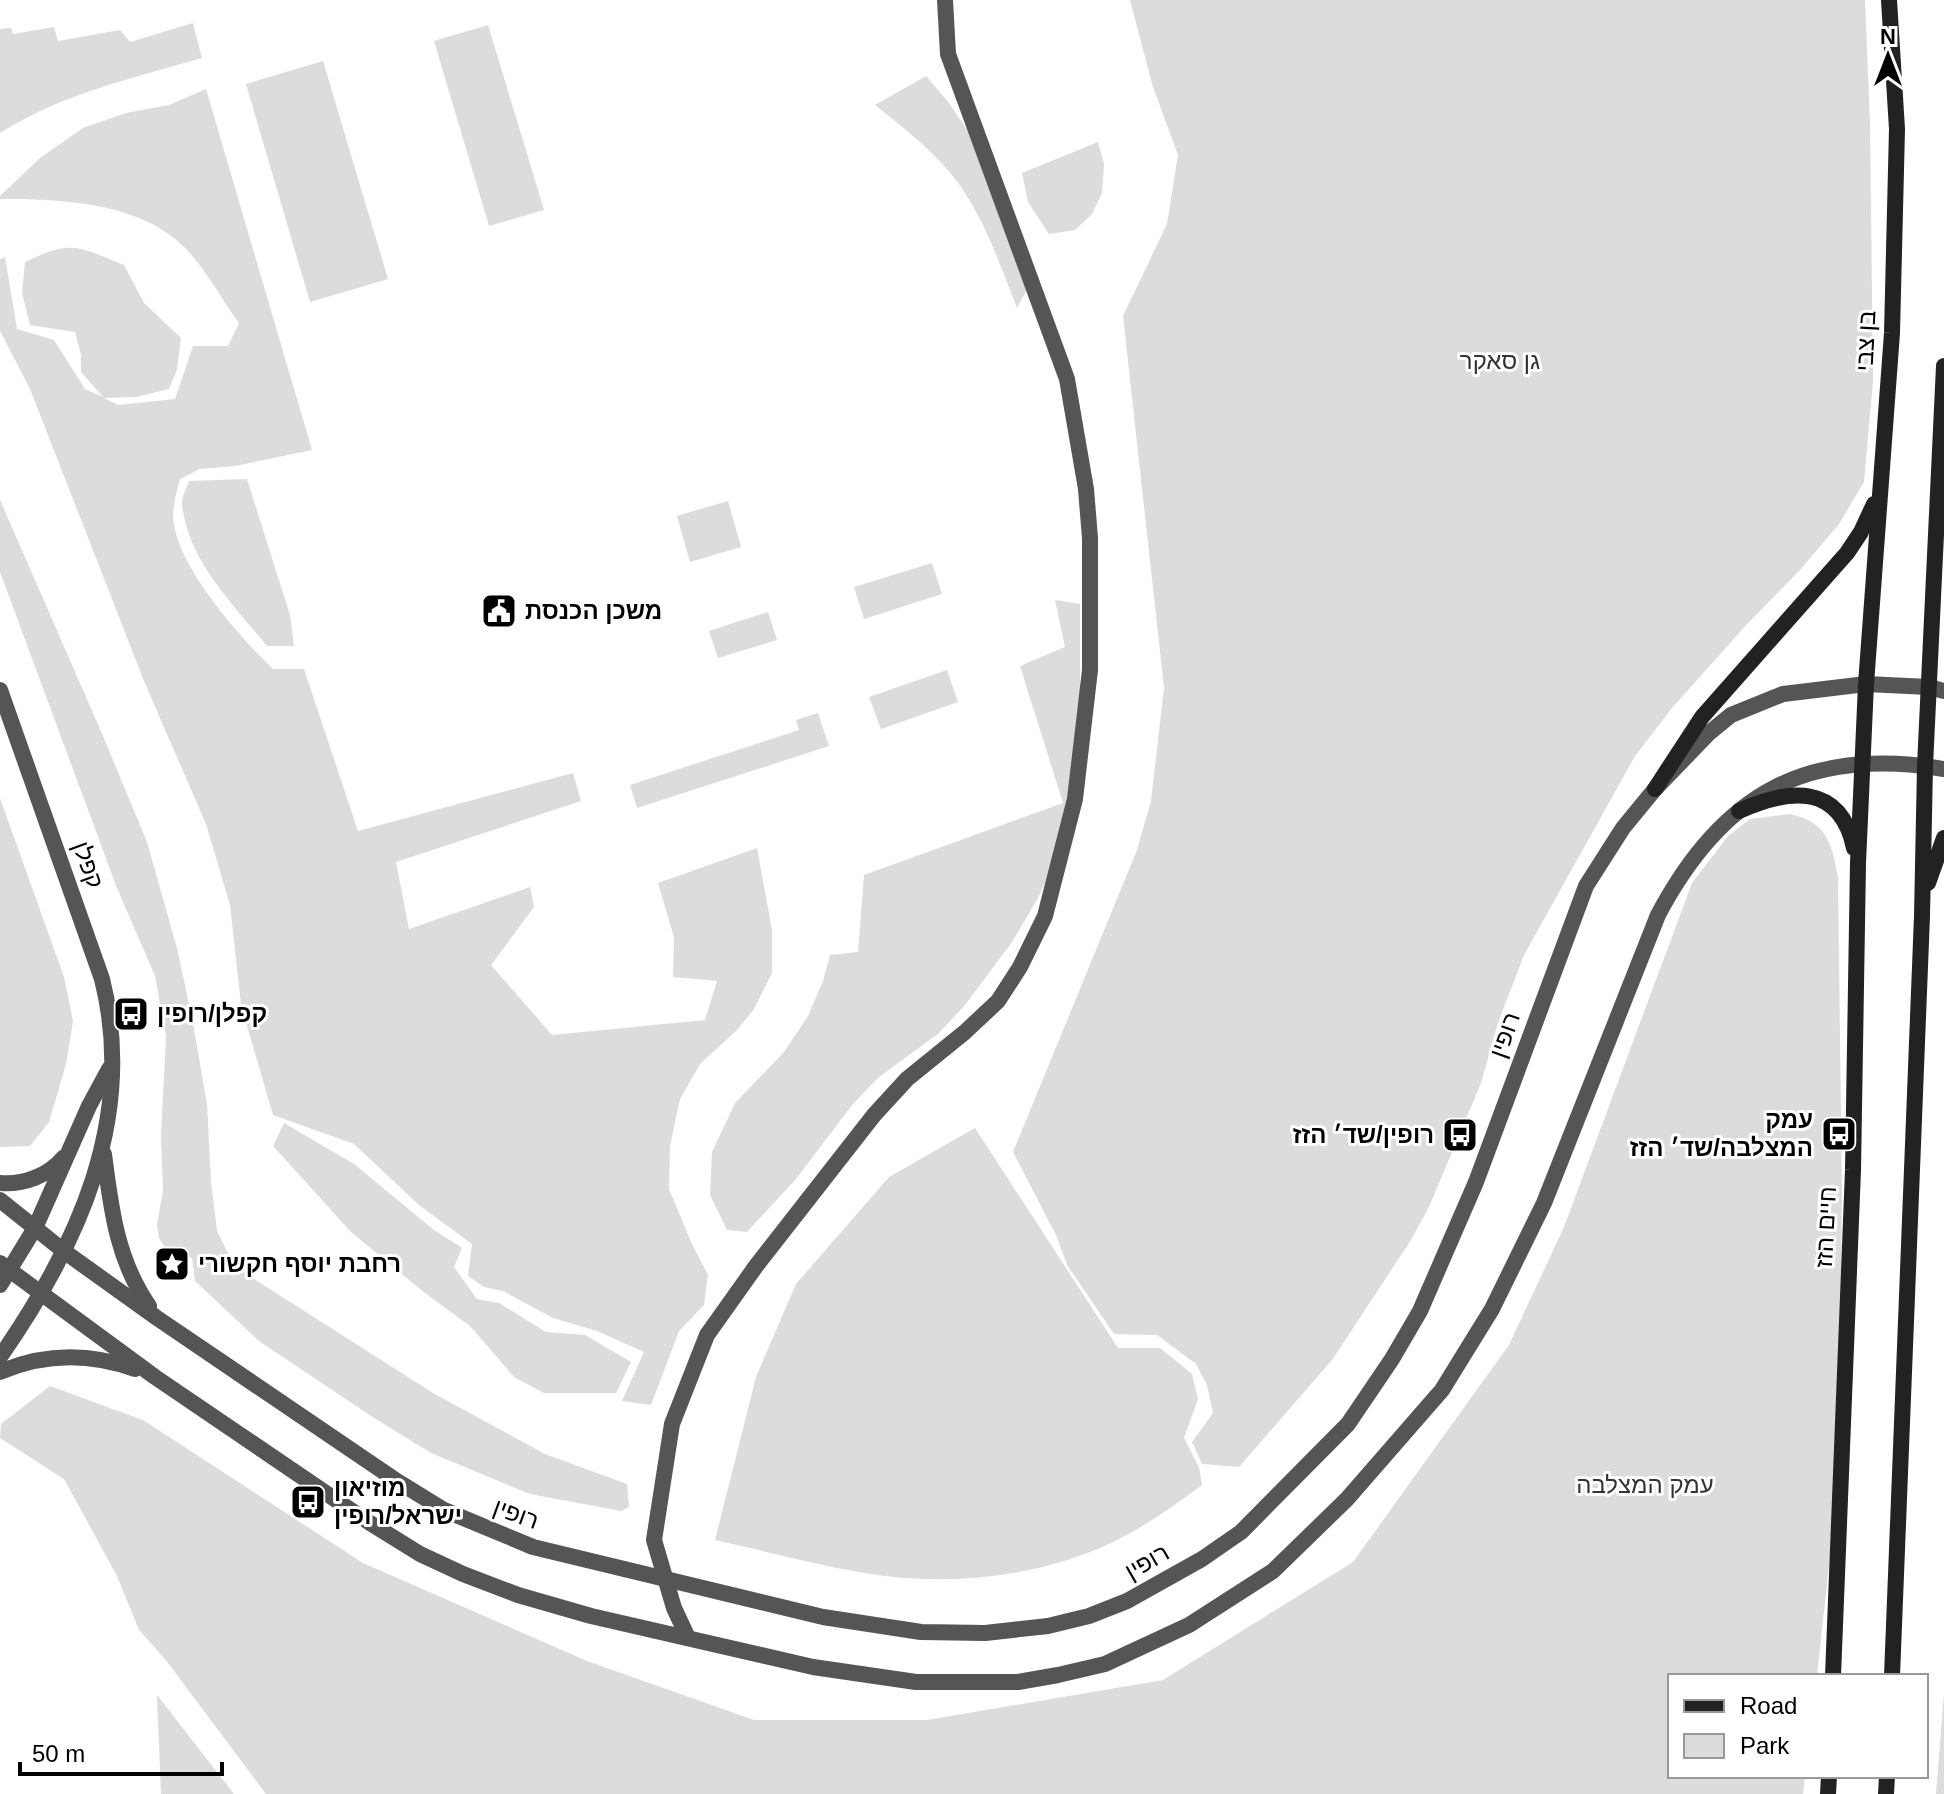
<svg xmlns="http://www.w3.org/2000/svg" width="1944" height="1794" viewBox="0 0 1944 1794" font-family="Arial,'Noto Sans Hebrew',sans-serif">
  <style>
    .green { fill: #dcdcdc }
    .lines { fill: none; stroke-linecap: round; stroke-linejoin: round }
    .minor { stroke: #555; stroke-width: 16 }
    .tertiary { stroke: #555; stroke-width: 16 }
    .secondary { stroke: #222; stroke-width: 16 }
    .labels { text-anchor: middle; stroke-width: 6; stroke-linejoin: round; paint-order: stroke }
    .street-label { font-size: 24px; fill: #000; stroke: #fff }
    .park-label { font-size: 24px; fill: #333; stroke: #fff }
    .poi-label { font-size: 24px; font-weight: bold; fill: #000; stroke: #fff; text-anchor: start }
  </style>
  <rect width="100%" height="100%" fill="#fff"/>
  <g class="green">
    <polygon points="1130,0 1865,0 1870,121 1873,381 1864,482 1839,524 1800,570 1748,623 1672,708 1635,756 1524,955 1498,1023 1481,1083 1429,1207 1411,1240 1332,1360 1239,1467 1202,1464 1192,1442 1213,1413 1207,1385 1196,1364 1157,1335 1114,1334 1067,1265 1057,1237 1013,1152 1137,850 1151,801 1164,688 1123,316 1167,224 1178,155 1153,87"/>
    <path d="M193,23L202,58C130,79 64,93 0,133V29L11,28L13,34L54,27L58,41L120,30L130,42Z"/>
    <polygon points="488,25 544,210 489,226 434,41"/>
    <polygon points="323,61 388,279 310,302 246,84"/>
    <path d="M926,76L949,103L969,133L1029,286L1017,308C1003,273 990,234 970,201C947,161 910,133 875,105Z"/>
    <path d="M206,89L312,450L235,466L200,469L180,479C177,490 173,504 173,516C175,565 239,636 273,669H304L358,831L573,773L581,801L396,862L409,929L530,887L534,907L491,965L552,1035L705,1020L717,981L673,977L674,937L658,883L757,848L772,930V973L754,1009L737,1030L700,1064L680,1099L670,1146L669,1189L692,1244L708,1275L704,1305L679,1331L651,1405L622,1401L644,1352L597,1331L553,1318L503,1291L484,1287L468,1276L472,1244L419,1205L354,1144L273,1115L241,1005L230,905L206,824L144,681L30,389L0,331V259L5,257L17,329L54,340L85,389L103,397L81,372V355L75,332L30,325L22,293L25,262C73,239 78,247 124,265L144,303L181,338L177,370L169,389L136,397L104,398L118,405L175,399L193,346H228L239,323C222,300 205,268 185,248C141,202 59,199 0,199V196L40,158L83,128L126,113L169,105Z"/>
    <polygon points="1098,142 1104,164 1102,193 1092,214 1075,230 1049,234 1028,202 1022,173"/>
    <path d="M247,479L290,615L294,646H267C233,604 188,561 182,504C181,497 187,488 189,481Z"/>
    <polygon points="0,500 103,736 147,842 177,948 192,1018 207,1104 211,1182 217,1231 235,1267 433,1393 545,1454 627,1484 629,1507 621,1511 530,1494 431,1453 371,1416 259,1341 195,1281 192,1258 166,1249 159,1238 157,1224 163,1191 161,1136 166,1036 155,976 117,888 0,572"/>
    <polygon points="728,501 741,547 690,562 677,516"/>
    <polygon points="932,563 942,594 864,619 854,587"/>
    <polygon points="1055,600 1080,604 1080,719 1063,843 1038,898 1012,942 965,1005 938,1034 879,1077 852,1105 796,1179 747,1232 727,1230 710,1195 712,1152 735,1103 784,1052 808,1016 823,981 830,955 858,952 864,875 1063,803 1020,666 1065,647"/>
    <polygon points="768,612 777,640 718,658 709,631"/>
    <polygon points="947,670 958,702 881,729 869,697"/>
    <polygon points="818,713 829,746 637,808 630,785 799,730 796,720"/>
    <polygon points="0,798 64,977 73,1021 66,1064 49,1122 30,1146 0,1147"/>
    <path d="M1790,814C1827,822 1832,844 1838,877L1842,1197L1838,1483L1817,1676H1670V1776H1805L1803,1794H266L165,1659L139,1630L117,1576L64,1479L0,1438L1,1424L50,1386L143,1420L363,1563L587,1661L754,1720H927L1163,1680L1353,1562L1509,1345L1564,1227L1692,883L1728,836L1750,819Z"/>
    <polygon points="284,1123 354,1164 434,1230 462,1248 454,1267 477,1299 499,1303 546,1332 585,1335 631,1362 616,1393 544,1393 514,1377 470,1326 425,1293 351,1232 273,1146"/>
    <path d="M975,1128L1118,1348H1160L1192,1374L1198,1399L1184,1438L1199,1467L1202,1485C1175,1505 1146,1526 1115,1541C1039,1578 947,1587 864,1573C814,1564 764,1551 715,1540L756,1377L796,1284L889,1177Z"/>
    <polygon points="1944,1693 1944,1794 1936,1794"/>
    <polygon points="157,1695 234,1794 161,1794"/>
  </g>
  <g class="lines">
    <polyline class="minor" points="688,1638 674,1608 654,1540 672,1424 707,1335 756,1266 874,1115 907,1079 965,1032 998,1001 1020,967 1045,916 1075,799 1090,670 1090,538 1086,489 1067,379 948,54 945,0"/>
    <g class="tertiary">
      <path d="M0,690L102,979C137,1118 78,1245 0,1357"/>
      <path d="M104,1154C111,1209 117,1260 149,1306"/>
      <path d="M0,1183C23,1185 48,1176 63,1158"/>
      <polyline points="0,1200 65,1252 157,1318 397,1481 444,1510 533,1547 823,1617 921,1632 985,1633 1048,1626 1089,1616 1127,1601 1202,1559 1241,1532 1348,1424 1392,1359 1420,1311 1476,1182 1586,886 1623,828 1655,789 1709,733 1731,715 1783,694 1866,684 1929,687 1944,691"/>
      <path d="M0,1263L155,1377L370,1523L420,1554L463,1574L518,1595L591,1616L813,1667L916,1682H1018L1058,1675L1105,1664L1189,1625L1273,1571L1347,1499L1442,1390L1492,1309L1544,1203L1658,915C1722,794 1807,746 1944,769"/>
      <polyline points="0,1285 35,1228 89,1106 109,1069"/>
      <path d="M0,1372C44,1353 90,1353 135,1369"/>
    </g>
    <g class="secondary">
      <polyline points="1655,789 1702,717 1847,553 1861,532 1874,504"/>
      <path d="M1739,811C1788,789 1840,782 1854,848"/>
      <polyline points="1928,883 1944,838"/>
      <polyline points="1833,1676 1853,1170 1858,863 1866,684 1892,333 1897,129 1889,0"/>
      <polyline points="1892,1676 1922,916 1925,766 1944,366"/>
      <polyline points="1828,1794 1829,1776"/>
      <polyline points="1886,1794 1887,1776"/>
    </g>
  </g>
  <defs>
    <symbol id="civic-square" viewBox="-11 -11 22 22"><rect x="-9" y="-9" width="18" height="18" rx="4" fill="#000" stroke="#fff"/><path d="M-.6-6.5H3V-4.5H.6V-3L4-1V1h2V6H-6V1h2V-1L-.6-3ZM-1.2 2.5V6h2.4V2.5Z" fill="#fff"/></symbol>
    <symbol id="bus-square" viewBox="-11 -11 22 22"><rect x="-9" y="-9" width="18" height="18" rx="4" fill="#000" stroke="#fff"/><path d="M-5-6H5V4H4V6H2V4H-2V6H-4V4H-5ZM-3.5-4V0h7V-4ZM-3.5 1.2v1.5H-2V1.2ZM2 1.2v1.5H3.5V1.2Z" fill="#fff"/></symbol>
    <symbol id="sight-square" viewBox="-11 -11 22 22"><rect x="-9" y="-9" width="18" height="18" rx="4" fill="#000" stroke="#fff"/><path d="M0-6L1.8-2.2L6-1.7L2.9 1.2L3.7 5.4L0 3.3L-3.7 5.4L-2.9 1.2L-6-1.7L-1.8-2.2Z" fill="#fff"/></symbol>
  </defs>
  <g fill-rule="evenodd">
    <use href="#civic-square" x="479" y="591" width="40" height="40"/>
    <use href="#bus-square" x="111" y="994" width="40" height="40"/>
    <use href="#bus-square" x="1819" y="1114" width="40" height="40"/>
    <use href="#bus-square" x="1440" y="1115" width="40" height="40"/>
    <use href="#sight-square" x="152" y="1244" width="40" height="40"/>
    <use href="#bus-square" x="288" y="1482" width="40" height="40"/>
  </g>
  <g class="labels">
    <g class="street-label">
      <text transform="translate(1866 341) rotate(-87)" y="8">בן צבי</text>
      <text transform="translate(88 865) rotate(70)" y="8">קפלן</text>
      <text transform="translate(1505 1035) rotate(-70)" y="8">רופין</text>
      <text transform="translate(1826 1227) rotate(-87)" y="8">חיים הזז</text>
      <text transform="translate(516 1514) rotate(20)" y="8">רופין</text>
      <text transform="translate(1147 1562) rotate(-30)" y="8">רופין</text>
    </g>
    <g class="park-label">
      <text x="1500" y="369">גן סאקר</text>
      <text x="1645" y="1493">עמק המצלבה</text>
    </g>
    <g class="poi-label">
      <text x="525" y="619">משכן הכנסת</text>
      <text x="157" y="1022">קפלן/רופין</text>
      <text x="1813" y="1128" text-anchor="end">עמק<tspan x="1813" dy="28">המצלבה/שד׳ הזז</tspan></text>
      <text x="1434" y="1143" text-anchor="end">רופין/שד׳ הזז</text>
      <text x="198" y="1272">רחבת יוסף חקשורי</text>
      <text x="334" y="1496">מוזיאון<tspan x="334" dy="28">ישראל/רופין</tspan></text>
    </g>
  </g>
  <rect x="1668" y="1674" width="260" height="104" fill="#ffffff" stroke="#999999" stroke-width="2"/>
  <rect x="1684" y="1700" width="40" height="12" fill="#222222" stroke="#999999" stroke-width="2"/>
  <text x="1740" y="1714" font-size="24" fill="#000000">Road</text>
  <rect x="1684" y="1734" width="40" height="24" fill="#dcdcdc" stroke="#999999" stroke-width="2"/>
  <text x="1740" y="1754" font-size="24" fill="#000000">Park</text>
  <g transform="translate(1888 56)" stroke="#ffffff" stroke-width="6" paint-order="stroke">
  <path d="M0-6L14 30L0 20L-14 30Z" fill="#000000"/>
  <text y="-12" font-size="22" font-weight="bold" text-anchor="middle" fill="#000000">N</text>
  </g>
  <path d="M20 1762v12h202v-12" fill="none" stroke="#000000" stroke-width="4"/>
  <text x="32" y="1762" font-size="24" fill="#000000" stroke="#ffffff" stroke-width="6" paint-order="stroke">50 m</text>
</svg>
